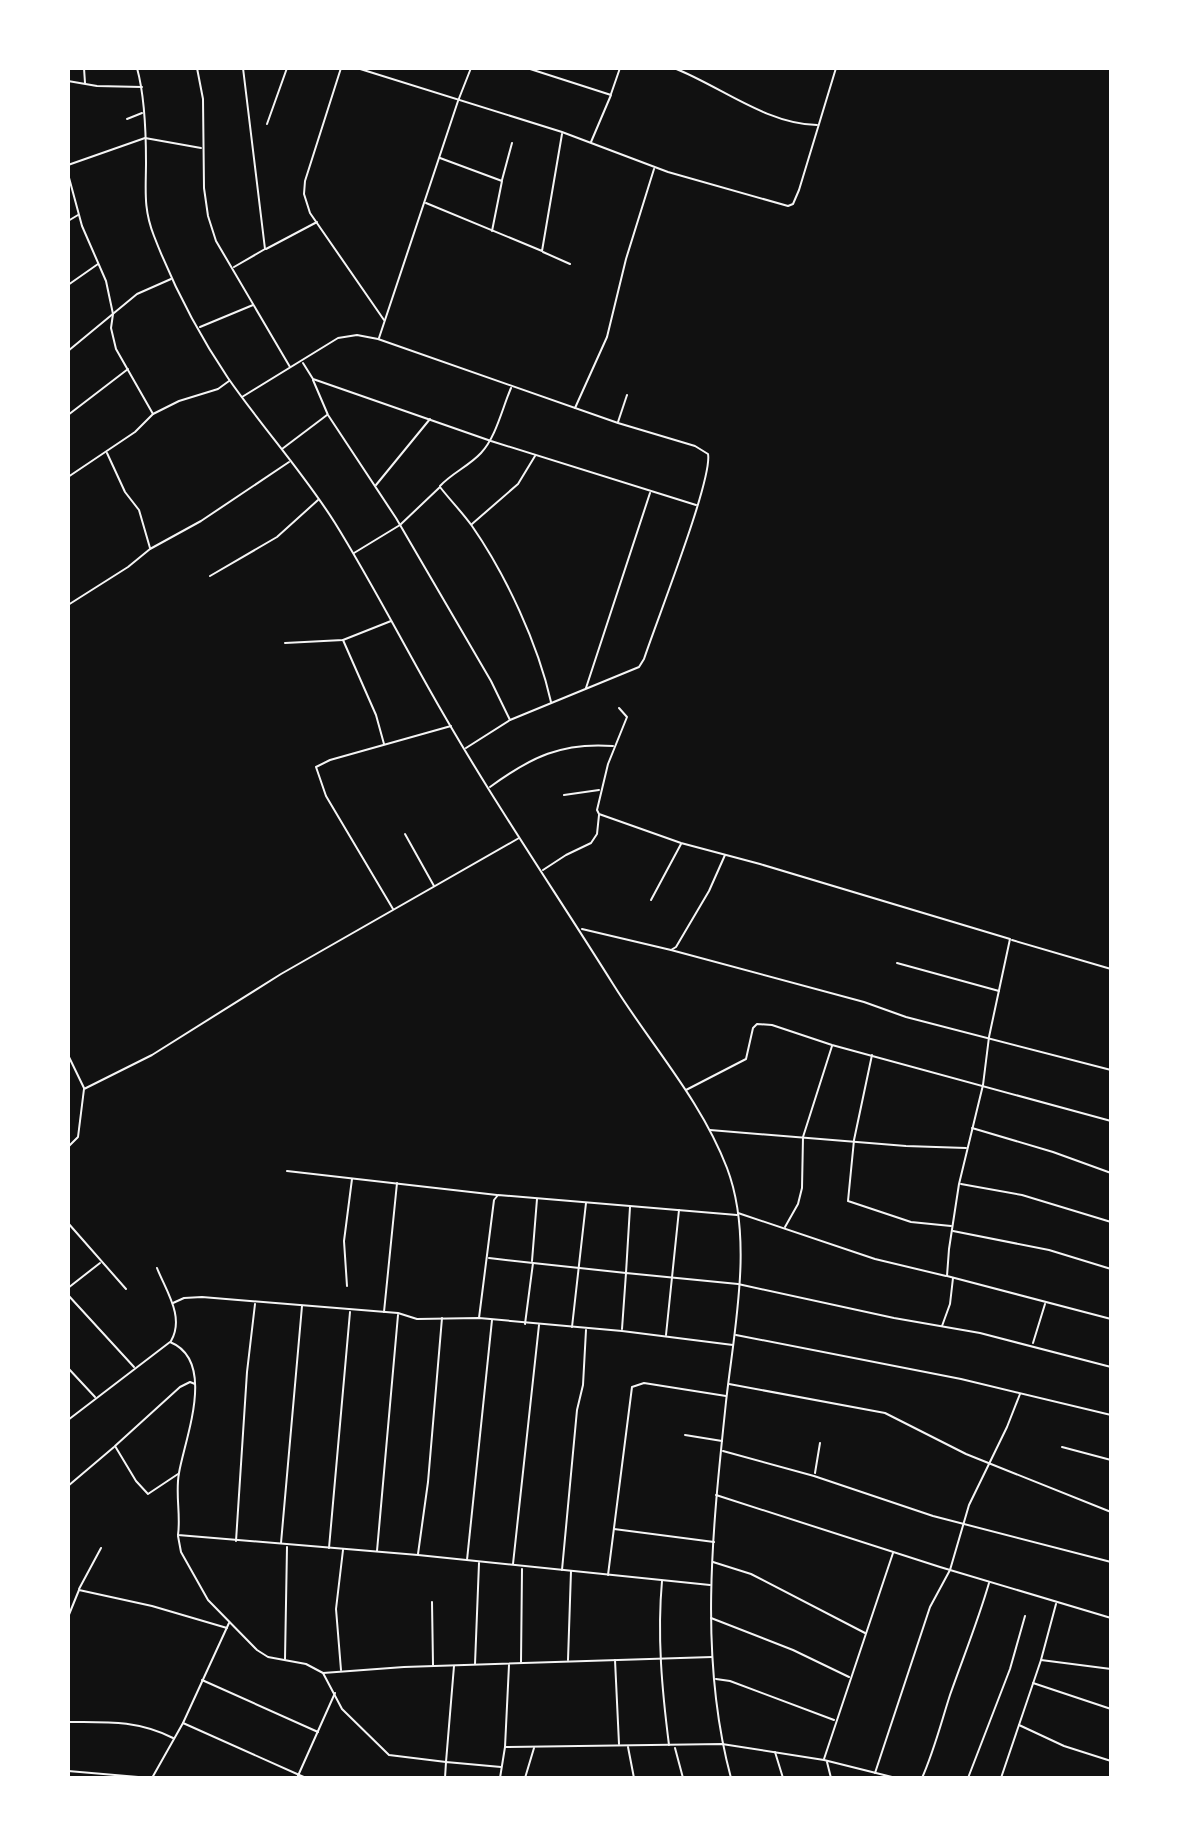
<svg xmlns="http://www.w3.org/2000/svg" width="1179" height="1846" viewBox="0 0 1179 1846" font-family="'Space Grotesk',sans-serif">
  <style>
    .lines { fill: none; stroke-linecap: round; stroke-linejoin: round }
    .minor { stroke: #f5f5f5; stroke-width: 2 }
  </style>
  <rect width="100%" height="100%" fill="#111"/>
  <g class="lines">
    <g class="minor">
      <polyline points="84,68 85,83"/>
      <path d="M137,68C145,97 146,131 146,162C146,190 143,208 154,236C173,285 199,335 228,378C262,427 303,472 335,523C368,576 397,632 428,687C485,789 551,885 613,984C651,1045 701,1100 727,1168C754,1239 734,1329 726,1402C713,1526 698,1656 731,1778"/>
      <polyline points="197,68 203,99 204,188 208,216 216,241 290,367"/>
      <polyline points="341,68 305,181 304,194 310,213 384,320"/>
      <polyline points="357,68 562,132 668,172 788,206 793,204 799,190 836,68"/>
      <polyline points="527,68 611,95 591,142"/>
      <path d="M674,68C720,86 766,124 817,125"/>
      <polyline points="68,81 97,86 142,87"/>
      <polyline points="611,94 620,68"/>
      <polyline points="127,119 142,113"/>
      <polyline points="267,124 287,68"/>
      <polyline points="440,158 502,181 492,231"/>
      <polyline points="68,165 145,138 201,148"/>
      <polyline points="68,174 82,226 106,281 113,314 111,328 116,349 153,414"/>
      <polyline points="502,180 512,143"/>
      <polyline points="426,203 542,251 562,134"/>
      <polyline points="68,221 78,215"/>
      <polyline points="266,249 317,222"/>
      <polyline points="543,252 570,264"/>
      <polyline points="234,267 265,249 243,68"/>
      <polyline points="68,285 98,264"/>
      <polyline points="200,327 253,305"/>
      <polyline points="379,338 458,101 471,68"/>
      <polyline points="68,351 137,294 171,279"/>
      <polyline points="303,363 313,379 491,441 696,505"/>
      <polyline points="313,380 328,415 396,518 491,681 510,720"/>
      <path d="M242,397L338,338L357,335L378,339L618,423L695,446L708,454C713,479 655,625 644,659L639,667L510,720L466,748"/>
      <polyline points="575,408 607,337 626,259 654,169"/>
      <polyline points="68,415 128,369"/>
      <polyline points="618,422 627,395"/>
      <polyline points="282,449 327,415"/>
      <polyline points="107,453 125,492 139,510 150,548"/>
      <polyline points="68,477 135,432 153,414 179,401 218,389 229,381"/>
      <polyline points="376,485 430,419"/>
      <path d="M440,486C452,473 469,466 481,453C496,437 502,409 511,388"/>
      <polyline points="472,524 518,484 535,456"/>
      <path d="M354,553L400,525L440,487C450,500 462,512 472,526C506,575 538,644 551,702"/>
      <polyline points="210,576 277,537 318,500"/>
      <polyline points="68,605 128,567 150,549 201,521 289,462"/>
      <polyline points="343,640 376,715 384,744"/>
      <polyline points="285,643 343,640 391,621"/>
      <polyline points="586,688 650,493"/>
      <polyline points="619,708 627,717 608,764 597,810 599,814 681,843 760,864 1010,939 989,1037 983,1085 959,1184 949,1249 947,1276 1111,1319"/>
      <path d="M490,787C531,757 562,742 613,746"/>
      <polyline points="564,795 599,790"/>
      <polyline points="405,834 434,886"/>
      <polyline points="543,870 566,855 591,843 597,834 599,815"/>
      <polyline points="651,900 681,844"/>
      <polyline points="393,909 326,796 316,767 330,760 451,726"/>
      <polyline points="582,929 671,950 676,947 709,891 725,855"/>
      <polyline points="1012,940 1111,969"/>
      <polyline points="671,950 864,1002 906,1017 1111,1070"/>
      <polyline points="897,963 999,991"/>
      <polyline points="68,1055 84,1088"/>
      <polyline points="872,1055 854,1140 848,1201 911,1222 951,1226"/>
      <polyline points="686,1090 746,1059 753,1028 757,1024 772,1025 832,1045 1111,1121"/>
      <polyline points="972,1128 1053,1152 1111,1173"/>
      <polyline points="710,1130 906,1146 966,1148"/>
      <polyline points="68,1147 78,1137 84,1089 152,1055 281,974 519,838"/>
      <polyline points="287,1171 497,1195"/>
      <polyline points="961,1184 1022,1195 1111,1222"/>
      <polyline points="738,1213 875,1259 946,1276"/>
      <polyline points="68,1223 126,1289"/>
      <polyline points="785,1227 798,1204 802,1188 803,1137 832,1046"/>
      <polyline points="953,1231 1049,1250 1111,1269"/>
      <polyline points="489,1258 533,1263 525,1324"/>
      <polyline points="532,1261 537,1199"/>
      <polyline points="533,1263 626,1273 630,1207"/>
      <path d="M157,1268C166,1291 185,1317 171,1341"/>
      <polyline points="347,1286 344,1241 352,1179"/>
      <polyline points="68,1288 100,1263"/>
      <polyline points="68,1295 134,1367"/>
      <polyline points="173,1303 184,1298 202,1297 398,1313 417,1319 479,1318 622,1331 733,1345"/>
      <polyline points="384,1312 397,1183"/>
      <polyline points="479,1318 494,1200 498,1195 737,1215"/>
      <polyline points="942,1326 950,1304 953,1278"/>
      <polyline points="572,1327 586,1203"/>
      <polyline points="622,1329 626,1273 738,1284 894,1318 980,1333 1111,1367"/>
      <polyline points="666,1335 679,1210"/>
      <polyline points="736,1335 961,1379 1111,1415"/>
      <polyline points="1033,1343 1045,1304"/>
      <polyline points="68,1368 95,1397"/>
      <polyline points="729,1384 885,1413 966,1454 1111,1512"/>
      <path d="M68,1420L170,1342C217,1361 185,1438 179,1473C175,1494 181,1514 178,1535L418,1555L710,1585"/>
      <polyline points="685,1435 722,1441"/>
      <polyline points="1062,1447 1111,1460"/>
      <polyline points="723,1451 814,1476 933,1516 1111,1562"/>
      <polyline points="815,1473 820,1443"/>
      <polyline points="178,1474 148,1494 136,1481 115,1446 180,1387 190,1382 195,1384"/>
      <polyline points="68,1486 114,1447"/>
      <polyline points="716,1495 940,1567 1111,1618"/>
      <polyline points="614,1529 714,1542"/>
      <polyline points="178,1536 181,1552 208,1600 257,1650 268,1657 306,1664 323,1673 342,1709 389,1755 446,1762 454,1666"/>
      <polyline points="236,1541 247,1372 255,1304"/>
      <polyline points="281,1543 302,1306"/>
      <polyline points="329,1548 350,1312"/>
      <polyline points="377,1551 398,1315"/>
      <polyline points="418,1554 428,1482 442,1318"/>
      <polyline points="467,1560 492,1320"/>
      <polyline points="713,1562 751,1574 865,1633"/>
      <polyline points="513,1564 539,1325"/>
      <polyline points="562,1570 577,1410 583,1385 586,1330"/>
      <polyline points="608,1575 632,1387 644,1383 726,1396"/>
      <path d="M662,1581C657,1636 662,1690 669,1745"/>
      <polyline points="79,1589 101,1548"/>
      <polyline points="432,1602 433,1665"/>
      <polyline points="68,1617 79,1590 152,1606 227,1628"/>
      <polyline points="711,1618 793,1650 849,1677"/>
      <polyline points="285,1659 287,1547"/>
      <polyline points="568,1660 571,1571"/>
      <polyline points="615,1660 619,1744"/>
      <polyline points="1041,1660 1111,1669"/>
      <polyline points="521,1662 522,1569"/>
      <polyline points="475,1664 479,1563"/>
      <polyline points="341,1670 336,1609 343,1550"/>
      <polyline points="323,1673 404,1667 712,1657"/>
      <polyline points="716,1679 730,1681 834,1720"/>
      <polyline points="202,1680 318,1732"/>
      <polyline points="1033,1683 1111,1709"/>
      <path d="M68,1722C107,1722 137,1720 173,1738"/>
      <polyline points="183,1723 306,1778"/>
      <polyline points="1019,1725 1064,1746 1111,1761"/>
      <polyline points="505,1747 722,1744 824,1760 896,1778"/>
      <polyline points="628,1747 634,1778"/>
      <polyline points="675,1748 683,1778"/>
      <polyline points="775,1752 783,1778"/>
      <polyline points="824,1759 893,1553"/>
      <polyline points="827,1762 831,1778"/>
      <polyline points="68,1771 150,1778"/>
      <polyline points="875,1773 930,1607 950,1570 969,1505 1007,1427 1020,1394"/>
      <polyline points="152,1778 183,1723 229,1623"/>
      <polyline points="297,1778 335,1693"/>
      <polyline points="445,1778 446,1762 501,1767"/>
      <polyline points="500,1778 505,1747 509,1665"/>
      <polyline points="525,1778 534,1748"/>
      <path d="M922,1778C934,1751 941,1723 950,1695C963,1658 978,1621 989,1583"/>
      <polyline points="968,1778 1010,1669 1025,1616"/>
      <polyline points="1001,1778 1041,1660 1056,1604"/>
    </g>
  </g>
  <rect width="1179" height="1846" fill="none" stroke="#ffffff" stroke-width="140"/>
</svg>
